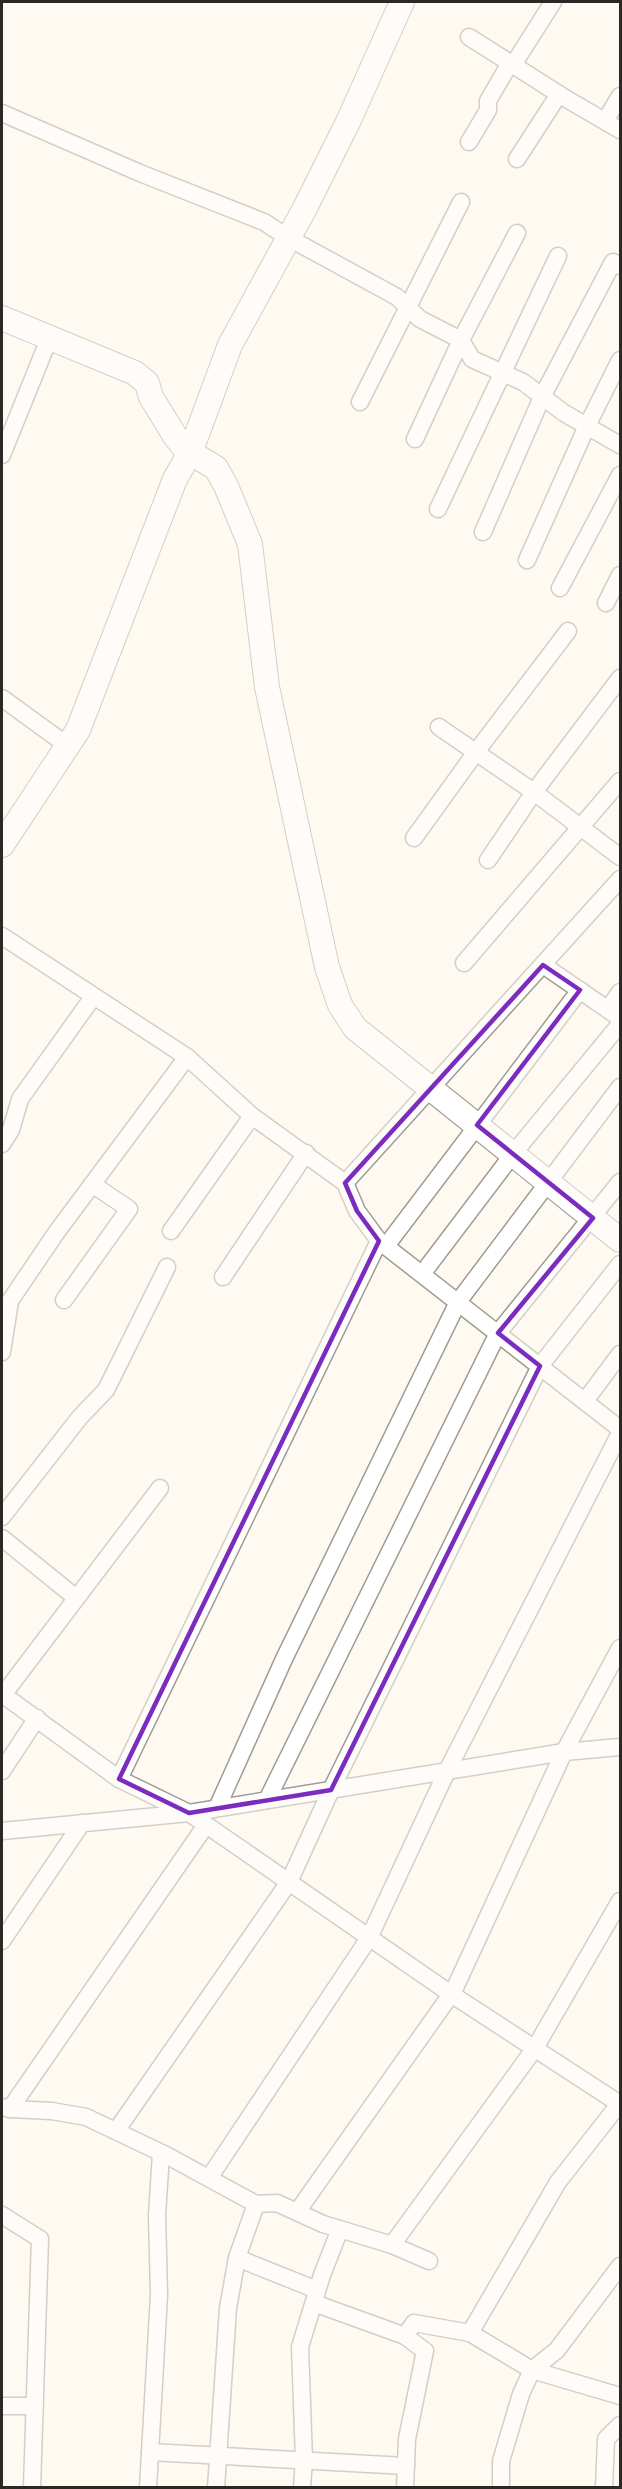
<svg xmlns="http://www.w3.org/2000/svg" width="622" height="2489" viewBox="0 0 622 2489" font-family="'DM Sans',sans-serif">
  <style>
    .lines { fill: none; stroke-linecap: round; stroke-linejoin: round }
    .street-casing { stroke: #a09c94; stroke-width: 19 }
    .secondary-casing { stroke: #a09c94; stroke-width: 26 }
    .street { stroke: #fff; stroke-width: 16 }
    .secondary { stroke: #fff; stroke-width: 24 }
    .marked { fill: none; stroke: #7b2cbf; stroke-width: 4.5; stroke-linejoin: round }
  </style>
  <rect width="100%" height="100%" fill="#fefaf2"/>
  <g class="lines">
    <defs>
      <g id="street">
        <polyline points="469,37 565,98 620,130"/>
        <polyline points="513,65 553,2"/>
        <polyline points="2,113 140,173 264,222 287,237 397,297 420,319 461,340 472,359 523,382 564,413 620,445"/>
        <polyline points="605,121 620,96"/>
        <polyline points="469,142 488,110 488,101 510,63"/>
        <polyline points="517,159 559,94"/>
        <polyline points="360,402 461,202"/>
        <polyline points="415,439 461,340 517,233"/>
        <polyline points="2,455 49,339"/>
        <polyline points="438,509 558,256"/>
        <polyline points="483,532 542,397 613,262 620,266"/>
        <polyline points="527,560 587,426 620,360"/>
        <polyline points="560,588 620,475"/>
        <polyline points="606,603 620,575"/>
        <polyline points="2,698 68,746"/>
        <polyline points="439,727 534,792 620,857"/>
        <polyline points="414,838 476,752 568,631"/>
        <polyline points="488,860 534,792 620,678"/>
        <polyline points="2,936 187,1057 252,1116 345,1183 357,1211 379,1241 620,1429"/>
        <polyline points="464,963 620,781"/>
        <polyline points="543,965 620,1018"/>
        <polyline points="608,1009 620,992"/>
        <polyline points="2,1144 11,1130 20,1099 93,997"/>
        <polyline points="345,1183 620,879"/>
        <polyline points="171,1231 252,1116"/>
        <polyline points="386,1246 580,990"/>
        <polyline points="422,1274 513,1154 620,1024"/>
        <polyline points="223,1277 306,1153"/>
        <polyline points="64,1300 129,1209 92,1184"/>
        <polyline points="2,1352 10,1301 56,1233 187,1057"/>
        <polyline points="585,1401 620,1354"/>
        <polyline points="2,1517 80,1417 106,1390 167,1267"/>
        <polyline points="2,1538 75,1597"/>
        <polyline points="2,1694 119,1779 189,1813 451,1994 620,2104"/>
        <polyline points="3,1695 160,1488"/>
        <polyline points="2,1771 37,1718"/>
        <polyline points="119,1779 379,1241"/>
        <polyline points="267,1800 498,1333 620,1182"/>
        <polyline points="217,1808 284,1659 458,1302 620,1087"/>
        <polyline points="2,1831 189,1813 564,1752 620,1747"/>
        <polyline points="2,1941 82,1823"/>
        <polyline points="2,2107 10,2109 52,2111 86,2117 166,2155 256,2204 277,2203 323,2224 392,2245 429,2261"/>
        <polyline points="10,2109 206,1825"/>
        <polyline points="116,2131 289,1882 331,1790 540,1366 620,1264"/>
        <polyline points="209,2178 369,1938 447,1771 620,1433"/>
        <polyline points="297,2212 454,1990 564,1752 620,1648"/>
        <polyline points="2,2215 40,2239 32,2488"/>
        <polyline points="392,2245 535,2048 620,1901"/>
        <polyline points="237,2258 317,2290"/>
        <polyline points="314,2303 405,2336 414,2323 470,2333 532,2370 620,2396"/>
        <polyline points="470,2333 558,2182 620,2103"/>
        <polyline points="405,2336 425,2351 407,2439 405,2488"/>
        <polyline points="2,2406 35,2406"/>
        <polyline points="150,2452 406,2466"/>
        <polyline points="148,2488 159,2295 157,2215 161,2153"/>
        <polyline points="216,2488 228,2308 237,2258 256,2204"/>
        <polyline points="302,2488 304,2460 300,2347 322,2275 340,2229"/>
        <polyline points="501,2488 501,2461 521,2394 532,2370 557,2350 620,2266"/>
        <polyline points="604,2488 606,2439 620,2425"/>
      </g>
      <g id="secondary">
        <polyline points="2,318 135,373 147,383 151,397 175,436 186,450 216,468 226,486 250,544 267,687 327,967 340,1005 355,1028 620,1240"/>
        <polyline points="2,845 78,730 175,479 190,453 230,345 305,208 348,122 402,2"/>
      </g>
    </defs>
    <use href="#street" class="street-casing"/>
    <use href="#secondary" class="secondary-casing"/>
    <use href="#street" class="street"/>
    <use href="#secondary" class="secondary"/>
  </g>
  <path d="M0 0H622V2489H0ZM543,965L580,990L477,1125L593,1218L498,1333L540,1366L331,1790L189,1813L119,1779L379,1241L357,1211L345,1183Z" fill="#fefaf2" fill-opacity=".55" fill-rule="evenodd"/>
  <path class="marked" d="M543,965L580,990L477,1125L593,1218L498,1333L540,1366L331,1790L189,1813L119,1779L379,1241L357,1211L345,1183Z"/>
  <rect width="622" height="2489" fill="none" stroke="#2b2926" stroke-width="6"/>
</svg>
